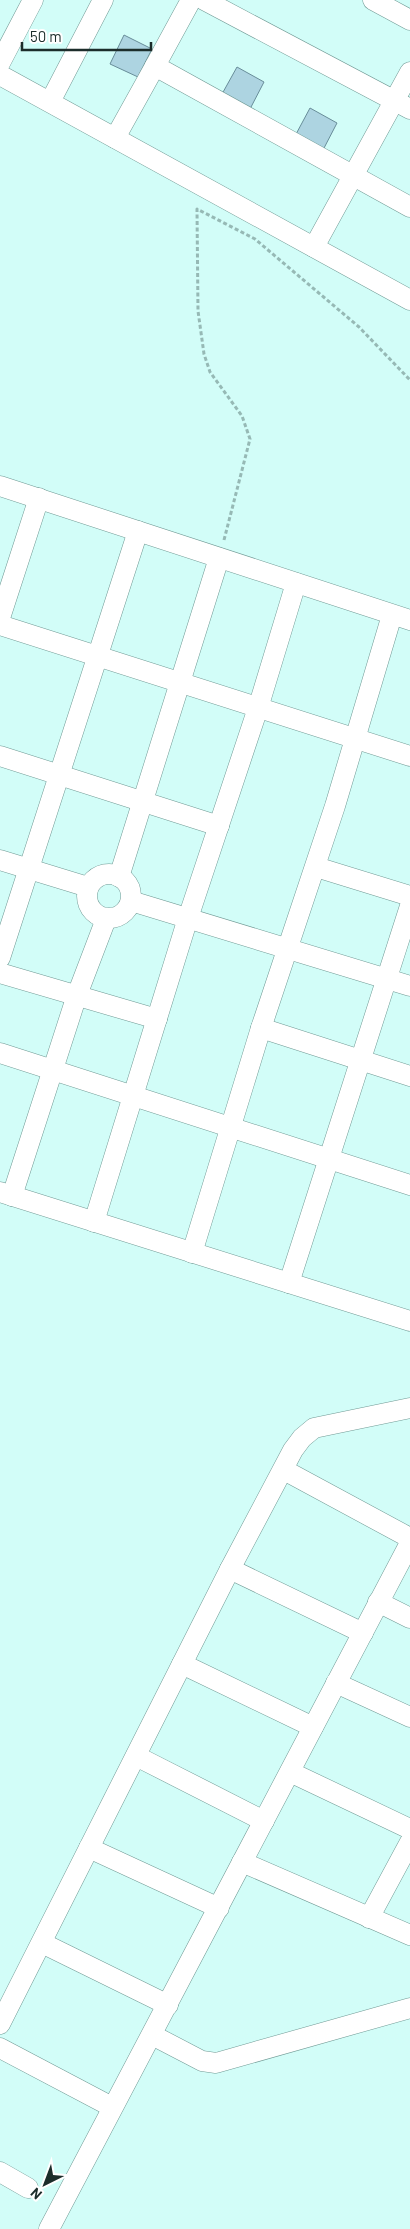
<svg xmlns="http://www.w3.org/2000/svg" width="410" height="2229" viewBox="0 0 410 2229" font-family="Barlow,sans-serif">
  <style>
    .building { fill: #add4e1; stroke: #688d99 }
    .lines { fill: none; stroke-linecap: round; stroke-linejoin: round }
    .minor-casing { stroke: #719a95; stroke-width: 21 }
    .path { stroke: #96b9b5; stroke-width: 3; stroke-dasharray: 4 2.5; stroke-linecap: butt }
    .minor { stroke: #fff; stroke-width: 20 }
  </style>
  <rect width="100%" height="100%" fill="#d2fdf8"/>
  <g class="building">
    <polygon points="124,35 152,49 138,77 110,64"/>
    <polygon points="237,67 264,82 250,109 222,94"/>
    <polygon points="310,108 337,123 323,150 295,136"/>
  </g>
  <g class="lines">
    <defs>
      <g id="minor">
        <polyline points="191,0 155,66 410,207"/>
        <polyline points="204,0 410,109"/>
        <polyline points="373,0 410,20"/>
        <polyline points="0,63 33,0"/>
        <polyline points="0,75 410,300"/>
        <polyline points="50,102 103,0"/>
        <polyline points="115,138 155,66"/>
        <polyline points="314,247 410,72"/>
        <polyline points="0,486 410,620"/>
        <polyline points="0,618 39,498"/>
        <polyline points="0,625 410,756"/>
        <polyline points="0,756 219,826"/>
        <polyline points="0,860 88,887"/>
        <polyline points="316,867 410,896"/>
        <circle cx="109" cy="896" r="22"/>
        <polyline points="119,877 219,558"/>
        <polyline points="131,901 410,986"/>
        <polyline points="0,958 138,531"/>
        <polyline points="0,973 157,1019"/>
        <polyline points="261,1028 410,1076"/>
        <polyline points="0,1053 410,1185"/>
        <polyline points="0,1192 410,1321"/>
        <polyline points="12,1196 77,995 106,919"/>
        <polyline points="94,1222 188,918 258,708 296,583"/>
        <polyline points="192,1253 261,1028 335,806 392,615"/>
        <polyline points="289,1283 410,906"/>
        <polyline points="284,1470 410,1538"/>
        <polyline points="230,1569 363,1633"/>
        <polyline points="378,1602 410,1618"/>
        <polyline points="182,1664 313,1727"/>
        <polyline points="336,1683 410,1717"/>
        <polyline points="136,1756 264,1821"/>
        <polyline points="290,1772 410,1829"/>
        <polyline points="89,1848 219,1908"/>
        <polyline points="242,1862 410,1935"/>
        <polyline points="369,1918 410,1842"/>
        <polyline points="42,1943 168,2005"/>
        <polyline points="0,2024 230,1569 293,1450 302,1438 314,1428 410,1408"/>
        <polyline points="152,2035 202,2061 216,2063 410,2008"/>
        <polyline points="0,2048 112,2107"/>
        <polyline points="0,2172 28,2188"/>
        <polyline points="49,2229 410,1543"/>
      </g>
    </defs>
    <use href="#minor" class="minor-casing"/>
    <polyline class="path" points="224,540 250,439 242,416 210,372 204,354 198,311 197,209 255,239 359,327 410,380"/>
    <use href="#minor" class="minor"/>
  </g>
  <g transform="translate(45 2184) rotate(222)" stroke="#ffffff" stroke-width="4" paint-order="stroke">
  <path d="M0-4L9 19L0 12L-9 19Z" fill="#1c2d2b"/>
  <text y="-8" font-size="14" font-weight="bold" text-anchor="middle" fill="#1c2d2b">N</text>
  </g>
  <path d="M22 42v8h129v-8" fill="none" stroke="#1c2d2b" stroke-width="2.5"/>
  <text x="30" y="42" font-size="15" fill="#1c2d2b" stroke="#ffffff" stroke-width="4" paint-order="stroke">50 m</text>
</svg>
